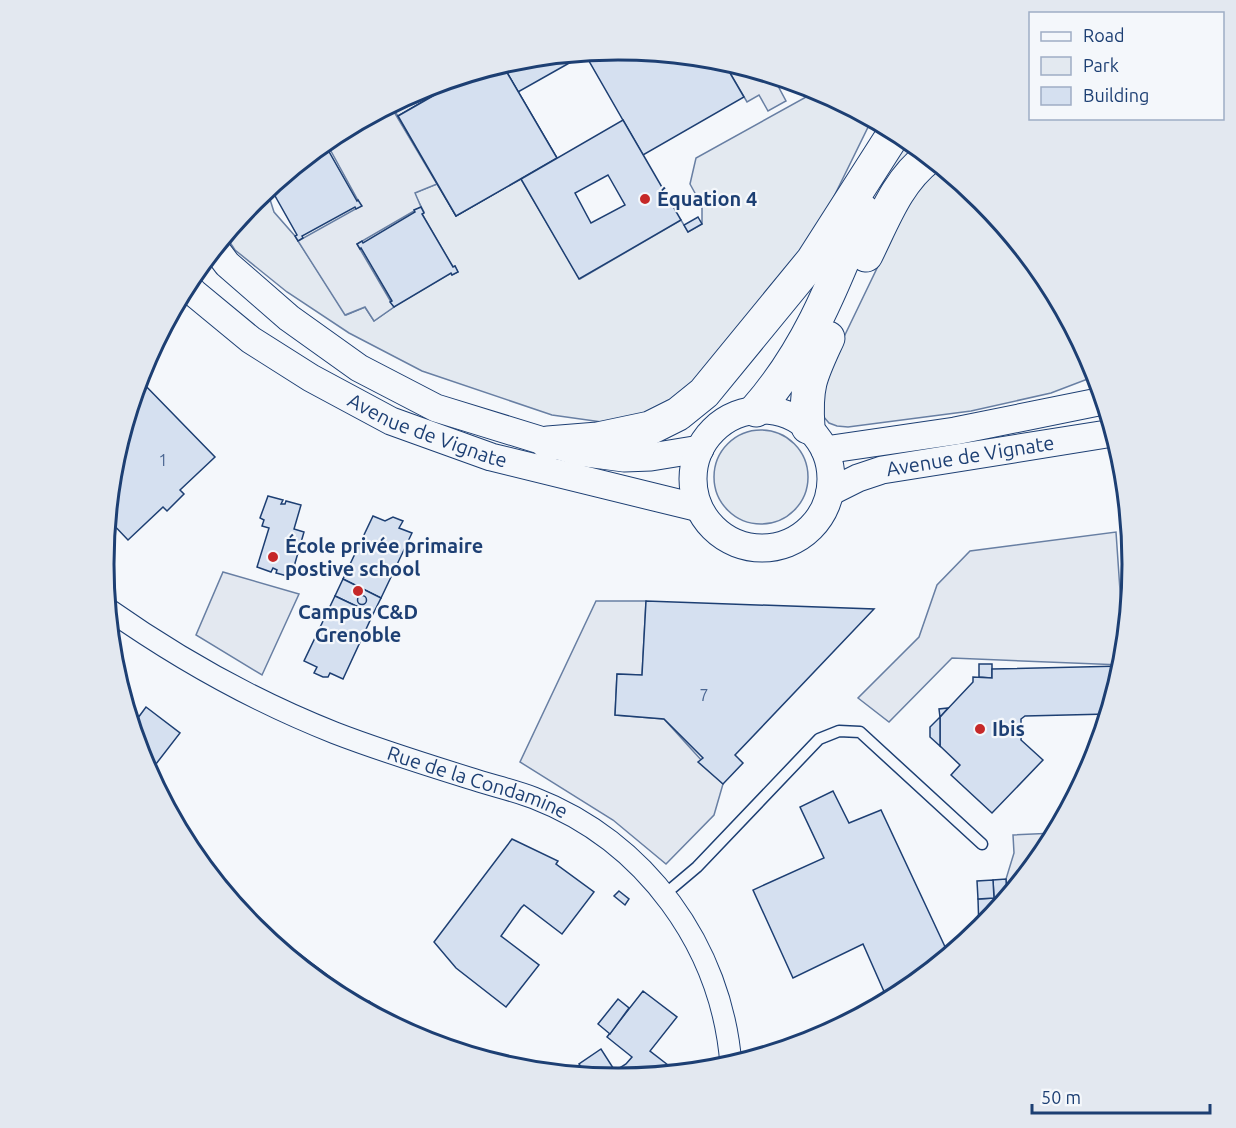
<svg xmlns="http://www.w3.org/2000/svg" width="1236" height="1128" viewBox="0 0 1236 1128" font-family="Ubuntu,sans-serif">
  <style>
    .green { fill: #e3e9f0; stroke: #687fa3; stroke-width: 1.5 }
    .parking { fill: #e3e8f0; stroke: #687fa3; stroke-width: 1.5 }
    .building { fill: #d5e0f0; stroke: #1d3f73; stroke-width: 1.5; fill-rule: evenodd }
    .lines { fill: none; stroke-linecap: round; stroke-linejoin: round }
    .service-casing { stroke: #1d3f73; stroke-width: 13 }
    .minor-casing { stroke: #1d3f73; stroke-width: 23 }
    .tertiary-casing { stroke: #1d3f73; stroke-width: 29 }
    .trunk-casing { stroke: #1d3f73; stroke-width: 35 }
    .service { stroke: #f4f7fb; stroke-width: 10 }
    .minor { stroke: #f4f7fb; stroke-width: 21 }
    .tertiary { stroke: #f4f7fb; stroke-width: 27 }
    .trunk { stroke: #f4f7fb; stroke-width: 33 }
    .poi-dot { fill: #c62828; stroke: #f4f7fb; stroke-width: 2 }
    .labels { text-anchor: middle; stroke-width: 4.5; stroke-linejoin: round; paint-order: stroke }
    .number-label { font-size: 16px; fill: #4b6792 }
    .poi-label { font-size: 20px; font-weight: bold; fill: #1d3f73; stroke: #f4f7fb; text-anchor: start }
    .street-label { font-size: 20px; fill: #1d3f73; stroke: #f4f7fb }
    .rim { fill: none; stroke: #1d3f73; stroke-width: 3 }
  </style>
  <rect width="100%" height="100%" fill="#f4f7fb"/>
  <g class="green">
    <polygon points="473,73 398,116 390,105 421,89"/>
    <polygon points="811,87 872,119 817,231 678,399 616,424 552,415 422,371 349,333 287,292 235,250 225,235 254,200 267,190 274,212 295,236 346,315 365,307 374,321 398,304 451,273 452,275 458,272 455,266 453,267 422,214 424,212 414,193 437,184 456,216 521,179 580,279 681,220 688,232 702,224 702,206 690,184 696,158 808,96"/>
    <polygon points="903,136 920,149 872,209"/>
    <polygon points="943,168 982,200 1046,278 1093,367 1097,378 1085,380 1051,393 971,411 848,427 837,426 829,423 823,416 821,394 829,368 906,208 923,181"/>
    <circle cx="761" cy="477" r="47"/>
  </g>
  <g class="parking">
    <polygon points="723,61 785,80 777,84 786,101 768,111 759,95 747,102"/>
    <polygon points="390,105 437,184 415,193 421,207 357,244 394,307 374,321 365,307 345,315 298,241 361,206 326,142 332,136"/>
    <polygon points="1116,532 1124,649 1122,665 952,658 889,722 858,698 919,637 937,585 970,551"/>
    <polygon points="223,572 299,594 262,675 196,635"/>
    <polygon points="596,601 646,601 642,675 617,674 615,715 664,719 723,784 714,815 666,864 613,820 520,762"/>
    <polygon points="1055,833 1046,850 1011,892 1007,892 1006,879 1014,853 1013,835"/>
  </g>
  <g class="building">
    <polygon points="618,50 723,61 744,97 643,155 585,54"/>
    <polygon points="587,53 518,92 502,64 518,59"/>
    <path d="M502,64L557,158L456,216L398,116L473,73ZM485,112L503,143L471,162L453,130Z"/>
    <polygon points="502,64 557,158 456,216 398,116 473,73"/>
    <path d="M623,120L681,220L579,279L521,179ZM608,175L625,205L591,223L575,193Z"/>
    <polygon points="326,142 329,147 327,148 357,201 358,200 362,206 356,209 355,207 302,236 303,238 298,241 295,236 297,235 270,187"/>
    <polygon points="421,207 424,213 422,214 453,267 455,266 458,272 452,275 451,273 394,307 390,302 392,301 361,248 360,249 357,244 362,241 363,243 415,212 414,210"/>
    <polygon points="698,217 702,224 688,232 684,225"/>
    <polygon points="139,379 215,457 180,490 184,494 167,511 163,507 128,540 108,519 113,463"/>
    <polygon points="268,496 283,500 281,504 285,504 286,501 301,505 294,529 304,532 291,577 276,573 277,570 273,568 271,572 257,567 269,528 262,526 264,520 260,518"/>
    <polygon points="373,516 385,521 393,517 403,521 399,528 412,533 381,598 343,579"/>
    <polygon points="343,579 381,598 373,614 335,596"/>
    <circle cx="362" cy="600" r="4.5"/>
    <polygon points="335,596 373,614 343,679 330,673 328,677 323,677 314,673 317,667 304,661"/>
    <polygon points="646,601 874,609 735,755 743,763 723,784 698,762 703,758 664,719 615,715 617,674 642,675"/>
    <polygon points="979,664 992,664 992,678 979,677"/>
    <polygon points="1122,666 1108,714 1025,716 1021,719 1021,740 1043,760 992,813 951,775 960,765 940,746 940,717 973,682 973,677 992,678 992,669"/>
    <polygon points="146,707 180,733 149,773 143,761 132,726"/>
    <polygon points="948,708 940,717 939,709"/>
    <polygon points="940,717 940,746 930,737 930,727"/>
    <polygon points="833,791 849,823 881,810 947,951 945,958 916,982 886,996 863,944 793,978 753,890 824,858 800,807"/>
    <polygon points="512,839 558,861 556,864 594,892 562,934 524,905 521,908 501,936 539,965 506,1007 456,968 434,942"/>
    <polygon points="1006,879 1007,897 979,930 978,899 994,898 993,880"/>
    <polygon points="993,880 994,898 978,899 977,881"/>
    <polygon points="619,891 629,899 625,905 614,896"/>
    <polygon points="237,907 285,943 280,949 254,928"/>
    <polygon points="285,943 338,983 331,991 280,949"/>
    <polygon points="643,991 677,1017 650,1051 668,1065 660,1074 655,1075 650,1071 645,1076 618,1078 587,1075 579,1064 601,1049 615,1071 626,1064 632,1057 607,1037"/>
    <polygon points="618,999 629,1008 610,1034 598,1024"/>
    <polygon points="369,1001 415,1036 363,1008"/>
  </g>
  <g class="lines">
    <defs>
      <polyline id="service" points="665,894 697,867 819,739 839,731 860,732 982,844"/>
      <g id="minor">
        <path id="s1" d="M108,609C179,659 254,701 335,733C379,750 424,764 469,778C490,785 513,790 534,798C645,841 722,946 731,1065"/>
      </g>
      <g id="tertiary">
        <polyline points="215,248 227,264 289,318 359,368 436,408 579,452 624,458 651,457 700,449"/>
        <path id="s2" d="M187,285L194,293L251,340L311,378L391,421L491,457L699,508"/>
        <circle cx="762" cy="479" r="69"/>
        <polyline points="825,450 955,431 1103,401"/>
        <path id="s3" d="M830,492L858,478L882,470L1113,433"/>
      </g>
      <g id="trunk">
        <path d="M866,255C883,221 897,181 929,157"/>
        <path d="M756,410C808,351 834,283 863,211"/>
        <path d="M808,427C805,385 811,375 828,338"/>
        <polyline points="548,443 598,439 650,428 678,414 704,393 813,260 891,138"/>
      </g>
    </defs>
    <use href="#service" class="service-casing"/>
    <use href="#minor" class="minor-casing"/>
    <use href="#tertiary" class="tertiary-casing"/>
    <use href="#trunk" class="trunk-casing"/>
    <use href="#service" class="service"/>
    <use href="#minor" class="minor"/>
    <use href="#tertiary" class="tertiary"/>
    <use href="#trunk" class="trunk"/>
  </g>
  <g class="poi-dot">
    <circle cx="645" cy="199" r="6"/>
    <circle cx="273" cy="557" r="6"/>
    <circle cx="358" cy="591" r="6"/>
    <circle cx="980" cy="729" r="6"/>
  </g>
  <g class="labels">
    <g class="number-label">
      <text x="163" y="466">1</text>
      <text x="704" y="701">7</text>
    </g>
    <g class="poi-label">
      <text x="657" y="206">Équation 4</text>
      <text x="285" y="553">École privée primaire<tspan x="285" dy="23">postive school</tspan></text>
      <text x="358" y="619" text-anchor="middle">Campus C&amp;D<tspan x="358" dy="23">Grenoble</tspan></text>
      <text x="992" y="736">Ibis</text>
    </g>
    <g class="street-label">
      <text dy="7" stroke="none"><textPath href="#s2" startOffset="284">Avenue de Vignate</textPath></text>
      <text dy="7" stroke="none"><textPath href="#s3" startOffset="146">Avenue de Vignate</textPath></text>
      <text dy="7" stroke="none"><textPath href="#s1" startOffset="410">Rue de la Condamine</textPath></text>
    </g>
  </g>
  <path d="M0 0H1236V1128H0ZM114 564a504 504 0 1 1 1008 0a504 504 0 1 1-1008 0Z" fill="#e3e8f0" fill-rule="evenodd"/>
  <path class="rim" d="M114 564a504 504 0 1 1 1008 0a504 504 0 1 1-1008 0Z"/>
  <rect x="1029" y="12" width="195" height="108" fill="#f4f7fb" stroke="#9eadc5" stroke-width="1.5"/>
  <rect x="1041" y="32" width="30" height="9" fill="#f4f7fb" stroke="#9eadc5" stroke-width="1.5"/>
  <text x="1083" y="42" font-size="18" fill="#1d3f73">Road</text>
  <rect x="1041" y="57" width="30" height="18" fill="#e3e9f0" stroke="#9eadc5" stroke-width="1.5"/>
  <text x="1083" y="72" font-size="18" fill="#1d3f73">Park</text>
  <rect x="1041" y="87" width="30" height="18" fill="#d5e0f0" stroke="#9eadc5" stroke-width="1.5"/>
  <text x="1083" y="102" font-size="18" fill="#1d3f73">Building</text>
  <path d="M1032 1104v9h178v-9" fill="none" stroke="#1d3f73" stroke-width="3"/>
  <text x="1041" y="1104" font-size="18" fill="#1d3f73" stroke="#f4f7fb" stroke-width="4.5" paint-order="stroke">50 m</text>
</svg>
